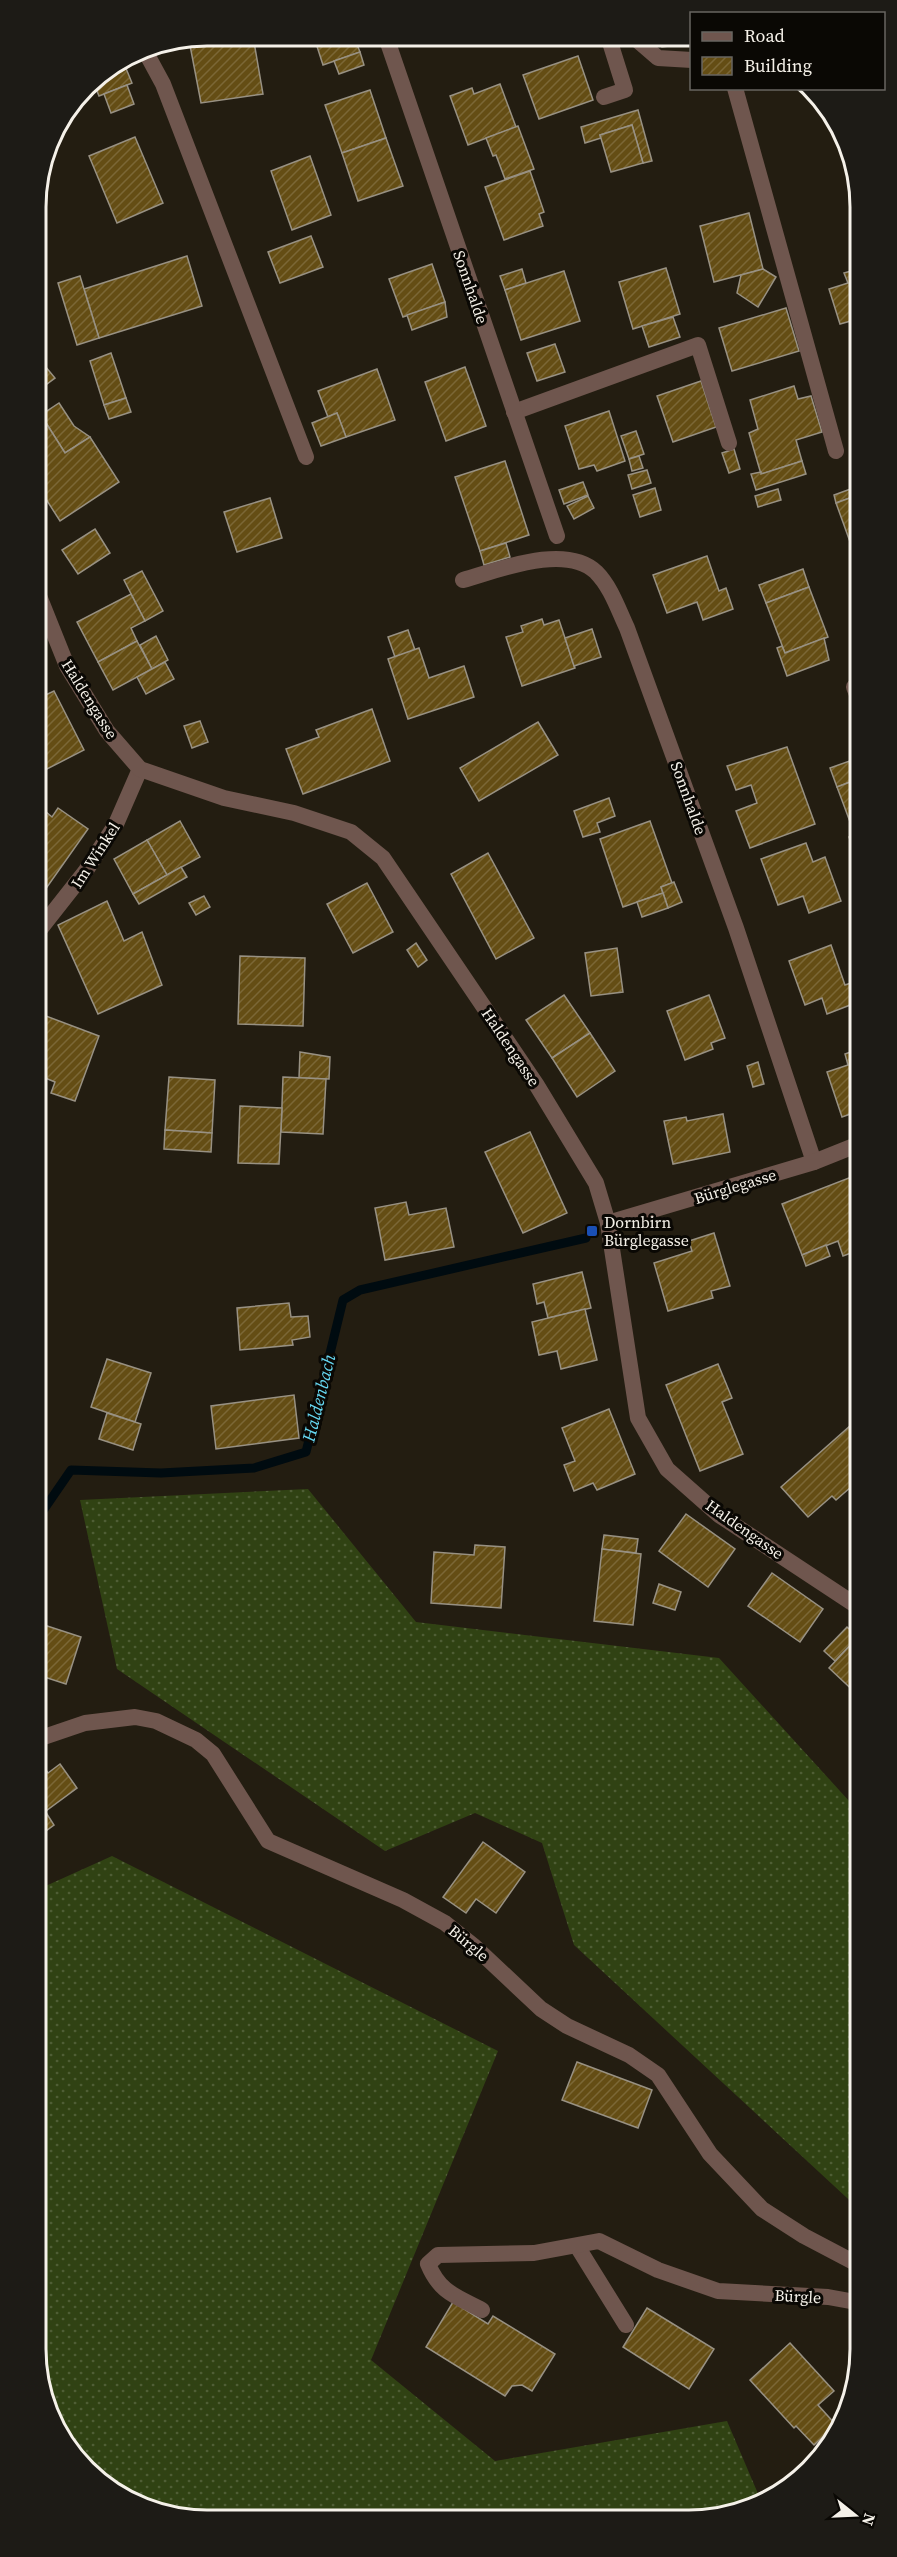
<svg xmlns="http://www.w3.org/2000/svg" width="897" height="2557" viewBox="0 0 897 2557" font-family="'Source Serif 4',serif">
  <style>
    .grass { fill: url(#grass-dots) }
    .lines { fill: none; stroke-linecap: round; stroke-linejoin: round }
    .stream { stroke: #000b10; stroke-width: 9 }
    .building { fill: url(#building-hatch); stroke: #989183; stroke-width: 1.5 }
    .service { stroke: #6f564e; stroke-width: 16 }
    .minor { stroke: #6f564e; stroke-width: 16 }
    .tertiary { stroke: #6f564e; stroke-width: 16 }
    .transit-dot { fill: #1a4fb4; stroke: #0a0804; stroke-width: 2 }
    .labels { text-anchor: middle; stroke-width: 6; stroke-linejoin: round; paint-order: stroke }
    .street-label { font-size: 16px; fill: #f5f1e9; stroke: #0a0804 }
    .poi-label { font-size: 16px; fill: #f5f1e9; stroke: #0a0804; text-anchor: start }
    .water-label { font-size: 18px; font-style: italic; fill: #65d5ef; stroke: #0a0804 }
    .rim { fill: none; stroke: #f5f1e9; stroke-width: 3 }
  </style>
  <defs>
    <pattern id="grass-dots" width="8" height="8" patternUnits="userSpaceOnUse" patternTransform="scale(1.5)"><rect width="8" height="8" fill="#304213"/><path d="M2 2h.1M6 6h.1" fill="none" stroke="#4f5e35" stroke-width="1.8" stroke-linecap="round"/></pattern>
    <pattern id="building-hatch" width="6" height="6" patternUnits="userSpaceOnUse" patternTransform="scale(1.5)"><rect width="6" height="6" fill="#644d14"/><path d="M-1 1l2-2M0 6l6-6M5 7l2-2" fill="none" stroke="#7b6736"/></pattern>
  </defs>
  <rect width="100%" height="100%" fill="#231d11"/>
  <g class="grass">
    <polygon points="308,1489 416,1622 719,1658 860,1813 860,2210 574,1945 542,1843 475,1813 385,1851 117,1669 80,1500"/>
    <polygon points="112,1856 498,2051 371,2360 495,2461 727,2421 762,2503 723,2518 174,2518 86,2471 39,2383 39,1889"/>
  </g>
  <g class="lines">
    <polyline class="stream" points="38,1518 71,1470 161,1473 254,1468 306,1452 343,1300 360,1290 586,1238"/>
  </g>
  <g class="building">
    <polygon points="207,36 253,36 263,94 201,103 189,40"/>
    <polygon points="314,37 354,37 360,52 323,65"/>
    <polygon points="661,39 692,39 692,43 662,47"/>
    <polygon points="360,52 364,65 339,74 334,61"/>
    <polygon points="578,56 593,100 539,119 523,75"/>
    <polygon points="123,61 132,83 99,96 93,81"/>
    <polygon points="500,84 516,127 468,145 450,96 472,88 474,94"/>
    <polygon points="127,85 134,104 111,113 104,94"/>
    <polygon points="370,90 386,138 342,153 325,105"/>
    <polygon points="638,110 652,161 643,163 632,125 600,135 601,138 585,143 581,127"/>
    <polygon points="62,121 66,130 53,135 54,132"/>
    <polygon points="632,125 643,163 611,172 600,135"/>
    <polygon points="518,126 534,169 505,179 496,155 493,156 486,138"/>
    <polygon points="135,137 163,203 117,223 89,156"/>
    <polygon points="386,138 403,186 358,201 342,153"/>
    <polygon points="310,156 331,215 292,230 271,171"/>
    <polygon points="530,171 544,212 539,214 543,226 504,240 485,187"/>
    <polygon points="749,213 763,269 714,282 700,226"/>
    <polygon points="311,236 323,267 280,283 268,252"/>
    <polygon points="187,256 202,306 99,338 84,289"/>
    <polygon points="432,264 445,302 403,317 389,279"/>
    <polygon points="666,268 680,314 633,329 619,282"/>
    <polygon points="522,269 526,283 505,290 500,276"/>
    <polygon points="763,269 776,277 758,307 737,293 741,275"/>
    <polygon points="858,269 858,319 840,324 829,289 848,283 844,273"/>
    <polygon points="564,271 580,321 521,340 505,290"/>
    <polygon points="80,276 99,338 77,345 58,283"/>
    <polygon points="445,302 447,317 412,330 407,315"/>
    <polygon points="786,308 799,351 732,371 719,328"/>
    <polygon points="673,317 680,337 649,347 642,326"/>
    <polygon points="555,344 565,372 537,381 527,353"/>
    <polygon points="111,353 126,398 104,405 90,361"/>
    <polygon points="45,366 55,378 43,387 37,379 37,371"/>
    <polygon points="465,367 486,426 446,441 425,382"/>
    <polygon points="377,369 395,420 346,437 337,413 328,417 318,391"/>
    <polygon points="858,379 858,408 850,382"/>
    <polygon points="701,381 716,427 673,442 657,396"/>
    <polygon points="794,386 798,399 811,396 822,432 796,440 802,461 761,474 749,433 758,429 750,400"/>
    <polygon points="126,398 131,412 109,419 104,405"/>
    <polygon points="59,403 74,426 90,437 65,453 41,415"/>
    <polygon points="609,411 625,461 597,471 594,465 579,469 565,426"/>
    <polygon points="337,413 346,437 321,446 312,423"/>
    <polygon points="41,415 65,453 90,437 119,482 60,521 37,485 37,417"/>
    <polygon points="636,431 644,454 629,459 621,436"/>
    <polygon points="734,449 740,469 729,473 722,453"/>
    <polygon points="639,456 643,468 632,471 629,459"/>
    <polygon points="505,461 529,535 480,551 455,477"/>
    <polygon points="802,461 806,474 756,490 751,474 761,472 761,474"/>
    <polygon points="647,470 651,483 632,489 628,475"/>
    <polygon points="583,482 588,495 564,504 559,490"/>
    <polygon points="856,487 858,495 836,503 834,495"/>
    <polygon points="655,488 661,510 640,517 633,495"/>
    <polygon points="778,489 781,500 758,507 755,496"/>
    <polygon points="858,495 858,548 853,550 836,503"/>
    <polygon points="588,496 594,508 574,519 567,506"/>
    <polygon points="270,498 282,538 237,552 224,512"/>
    <polygon points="95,529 110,553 78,574 62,550"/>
    <polygon points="506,543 510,557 484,565 480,551"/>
    <polygon points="707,556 719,591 726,588 733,609 703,620 697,602 667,613 653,575"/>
    <polygon points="803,569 809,587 766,603 759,585"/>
    <polygon points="142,571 163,611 145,621 124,580"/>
    <polygon points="809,587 828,637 785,653 766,603"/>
    <polygon points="131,594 145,621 131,628 137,641 98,662 77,622"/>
    <polygon points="542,619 544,625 559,620 575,668 522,686 506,637 523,632 521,626"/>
    <polygon points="592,629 601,657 574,666 565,638"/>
    <polygon points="408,630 415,650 395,657 388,637"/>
    <polygon points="156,636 168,660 152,669 140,645"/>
    <polygon points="824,638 829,660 787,676 777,648 782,646 785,653"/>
    <polygon points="137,641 152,669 113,690 98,662"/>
    <polygon points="419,648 429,678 464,666 474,697 408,719 388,659"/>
    <polygon points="165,662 174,679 146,694 137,677"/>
    <polygon points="54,691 84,750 43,771 37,760 37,699"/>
    <polygon points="372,709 390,761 303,794 286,749 319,737 316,730"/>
    <polygon points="200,721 208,742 192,748 184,726"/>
    <polygon points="538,722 558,755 479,801 460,768"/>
    <polygon points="787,747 815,824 750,848 736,811 757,803 751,785 736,790 727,766"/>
    <polygon points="858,758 858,779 837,787 830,768"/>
    <polygon points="858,779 859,834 855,835 837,787"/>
    <polygon points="609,798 615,816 597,823 600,832 583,837 574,811"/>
    <polygon points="58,808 88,829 40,897 37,895 37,822 45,811 52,817"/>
    <polygon points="180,821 200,857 167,875 147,840"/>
    <polygon points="650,821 672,883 661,887 663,893 623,907 600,839"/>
    <polygon points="859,834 859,861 858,861 849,837"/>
    <polygon points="147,840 167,875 133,894 114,859"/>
    <polygon points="806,843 813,862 825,857 841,901 809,913 803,896 778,905 761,859"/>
    <polygon points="488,853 534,938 496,959 451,874"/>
    <polygon points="181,867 187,877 139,904 133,894"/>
    <polygon points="674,882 682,902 668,908 661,887"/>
    <polygon points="367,883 393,932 353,953 327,904"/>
    <polygon points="663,893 668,908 642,917 637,902"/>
    <polygon points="204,896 210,907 196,915 189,903"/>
    <polygon points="107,901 124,941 142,932 162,985 98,1014 58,925"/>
    <polygon points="416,943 427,960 418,967 407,950"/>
    <polygon points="831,945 845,985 851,983 858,1002 827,1014 822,998 805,1005 789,961"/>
    <polygon points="617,948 623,992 591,996 585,953"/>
    <polygon points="240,956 305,958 303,1026 238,1024"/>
    <polygon points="564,995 590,1033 552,1058 526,1020"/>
    <polygon points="709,995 725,1038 711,1043 713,1049 685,1060 667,1011"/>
    <polygon points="38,1013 99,1036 75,1101 51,1093 55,1082 38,1075"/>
    <polygon points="590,1033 615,1071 577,1097 552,1058"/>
    <polygon points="859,1049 859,1111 842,1117 827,1072 848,1065 845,1054"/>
    <polygon points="300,1052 330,1057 329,1079 299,1078"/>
    <polygon points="758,1062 764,1084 753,1087 747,1066"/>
    <polygon points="169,1077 215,1080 212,1133 165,1130"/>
    <polygon points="283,1077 326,1079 323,1134 281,1132"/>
    <polygon points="240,1106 282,1108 279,1164 238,1163"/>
    <polygon points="723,1114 730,1152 673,1164 664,1121 686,1117 687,1121"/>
    <polygon points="165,1130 212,1133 211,1152 164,1149"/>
    <polygon points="530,1132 567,1213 523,1233 485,1152"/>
    <polygon points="859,1174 859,1250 843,1256 838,1241 802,1255 782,1204"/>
    <polygon points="406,1202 409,1215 446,1208 454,1247 385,1260 375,1208"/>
    <polygon points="714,1233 730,1286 711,1291 713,1298 668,1311 654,1263 692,1251 689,1241"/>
    <polygon points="826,1245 830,1256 806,1266 802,1255"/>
    <polygon points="582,1272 591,1308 548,1318 544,1302 537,1304 533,1284"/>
    <polygon points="289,1303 291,1317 308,1316 310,1337 292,1340 293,1345 240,1350 237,1308"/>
    <polygon points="585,1309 597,1360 561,1369 557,1351 539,1355 532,1322"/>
    <polygon points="107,1359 151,1373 135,1422 91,1407"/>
    <polygon points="718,1364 732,1398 722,1402 743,1454 700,1471 666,1385"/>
    <polygon points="294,1395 299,1438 216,1449 211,1406"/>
    <polygon points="609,1409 635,1474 597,1490 593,1483 574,1491 564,1465 575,1461 562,1428"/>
    <polygon points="107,1413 141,1424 133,1450 99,1439"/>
    <polygon points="859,1418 859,1480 836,1500 832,1496 808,1517 781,1487"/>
    <polygon points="686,1514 735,1549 708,1587 659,1551"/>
    <polygon points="604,1535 638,1539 636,1553 602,1549"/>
    <polygon points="475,1545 505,1547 501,1608 431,1603 434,1552 474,1555"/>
    <polygon points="602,1549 641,1554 633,1625 594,1621"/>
    <polygon points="772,1573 823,1609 800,1642 748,1606"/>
    <polygon points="659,1584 681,1592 675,1610 653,1603"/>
    <polygon points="38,1623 81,1637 66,1684 38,1675"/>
    <polygon points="847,1627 858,1637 835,1661 824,1651"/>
    <polygon points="858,1637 860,1639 860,1697 829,1668"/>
    <polygon points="60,1764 77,1788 39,1816 39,1770 43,1766 48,1773"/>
    <polygon points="45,1811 54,1825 39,1836 39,1816"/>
    <polygon points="483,1842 525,1872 496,1913 476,1899 466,1913 443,1897"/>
    <polygon points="577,2062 652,2090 638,2128 562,2100"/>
    <polygon points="453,2302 488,2324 493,2316 555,2354 532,2391 522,2385 512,2386 505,2396 426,2347"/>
    <polygon points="647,2308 714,2349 689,2389 623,2347"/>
    <polygon points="790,2343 834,2391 818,2405 836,2425 814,2445 796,2426 794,2428 750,2380"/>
    <polygon points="861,2354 861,2361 858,2374 849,2364"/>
  </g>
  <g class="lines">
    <g class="service">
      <polyline points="636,39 658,58 692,60"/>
      <polyline points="144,49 163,84 306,457"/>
      <polyline points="735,88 836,451"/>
      <polyline points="604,97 625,90 609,39"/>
      <polyline points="514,412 698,345 729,443"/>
      <polyline points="577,2246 626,2325"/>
    </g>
    <g class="minor">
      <polyline points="386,37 557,536"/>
      <path d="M463,580C499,570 565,543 596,572C611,587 618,609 627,628L736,928L814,1162"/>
      <polyline points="854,687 858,697"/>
      <polyline points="37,933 85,872 116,824 140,769"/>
      <polyline points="608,1223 814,1162 859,1144"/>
      <polyline points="38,1739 85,1723 135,1717 156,1721 196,1740 213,1754 268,1841 403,1900 445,1923 475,1947 541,2009 567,2026 629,2055 658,2075 710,2154 762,2209 804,2236 861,2266"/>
      <path d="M482,2310C456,2296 440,2293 428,2264L438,2255L534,2253L599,2241L658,2270L718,2291L828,2297L861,2303"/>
    </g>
    <polyline class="tertiary" points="37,591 67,666 107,731 140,769 224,798 294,813 351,832 383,858 536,1084 596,1183 608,1223 638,1418 667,1469 719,1515 860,1608"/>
  </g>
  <rect class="transit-dot" x="586" y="1225" width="12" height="12" rx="3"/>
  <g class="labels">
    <g class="street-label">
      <text transform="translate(471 287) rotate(71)" y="6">Sonnhalde</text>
      <text transform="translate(90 699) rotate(58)" y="6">Haldengasse</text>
      <text transform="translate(689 798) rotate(70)" y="6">Sonnhalde</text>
      <text transform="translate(95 855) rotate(-57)" y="6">Im Winkel</text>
      <text transform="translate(511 1047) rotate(56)" y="6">Haldengasse</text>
      <text transform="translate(735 1186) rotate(-17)" y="6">Bürglegasse</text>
      <text transform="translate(745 1529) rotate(35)" y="6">Haldengasse</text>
      <text transform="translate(469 1943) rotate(40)" y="6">Bürgle</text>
      <text transform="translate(798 2296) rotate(3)" y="6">Bürgle</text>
    </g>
    <g class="poi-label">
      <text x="604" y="1228">Dornbirn<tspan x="604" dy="18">Bürglegasse</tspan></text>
    </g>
    <g class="water-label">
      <text transform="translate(319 1398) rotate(-76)" y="6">Haldenbach</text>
    </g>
  </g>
  <path d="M0 0H897V2557H0ZM207 46H689A161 161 0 0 1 850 207V2349A161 161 0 0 1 689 2510H207A161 161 0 0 1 46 2349V207A161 161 0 0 1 207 46Z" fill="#1d1b16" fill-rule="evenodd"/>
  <path class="rim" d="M207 46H689A161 161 0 0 1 850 207V2349A161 161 0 0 1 689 2510H207A161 161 0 0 1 46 2349V207A161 161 0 0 1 207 46Z"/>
  <rect x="690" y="12" width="195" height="78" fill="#0a0804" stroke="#686560" stroke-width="1.5"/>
  <rect x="702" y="32" width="30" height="9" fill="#6f564e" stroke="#686560" stroke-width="1.5"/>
  <text x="744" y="42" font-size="18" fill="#f5f1e9">Road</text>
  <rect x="702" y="57" width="30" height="18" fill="url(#building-hatch)" stroke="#686560" stroke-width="1.5"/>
  <text x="744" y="72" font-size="18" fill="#f5f1e9">Building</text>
  <g transform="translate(855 2515) rotate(108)" stroke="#0a0804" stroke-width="4.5" paint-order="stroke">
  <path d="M0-4.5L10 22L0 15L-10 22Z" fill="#f5f1e9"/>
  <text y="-9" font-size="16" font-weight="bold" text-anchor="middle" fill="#f5f1e9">N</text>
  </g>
</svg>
